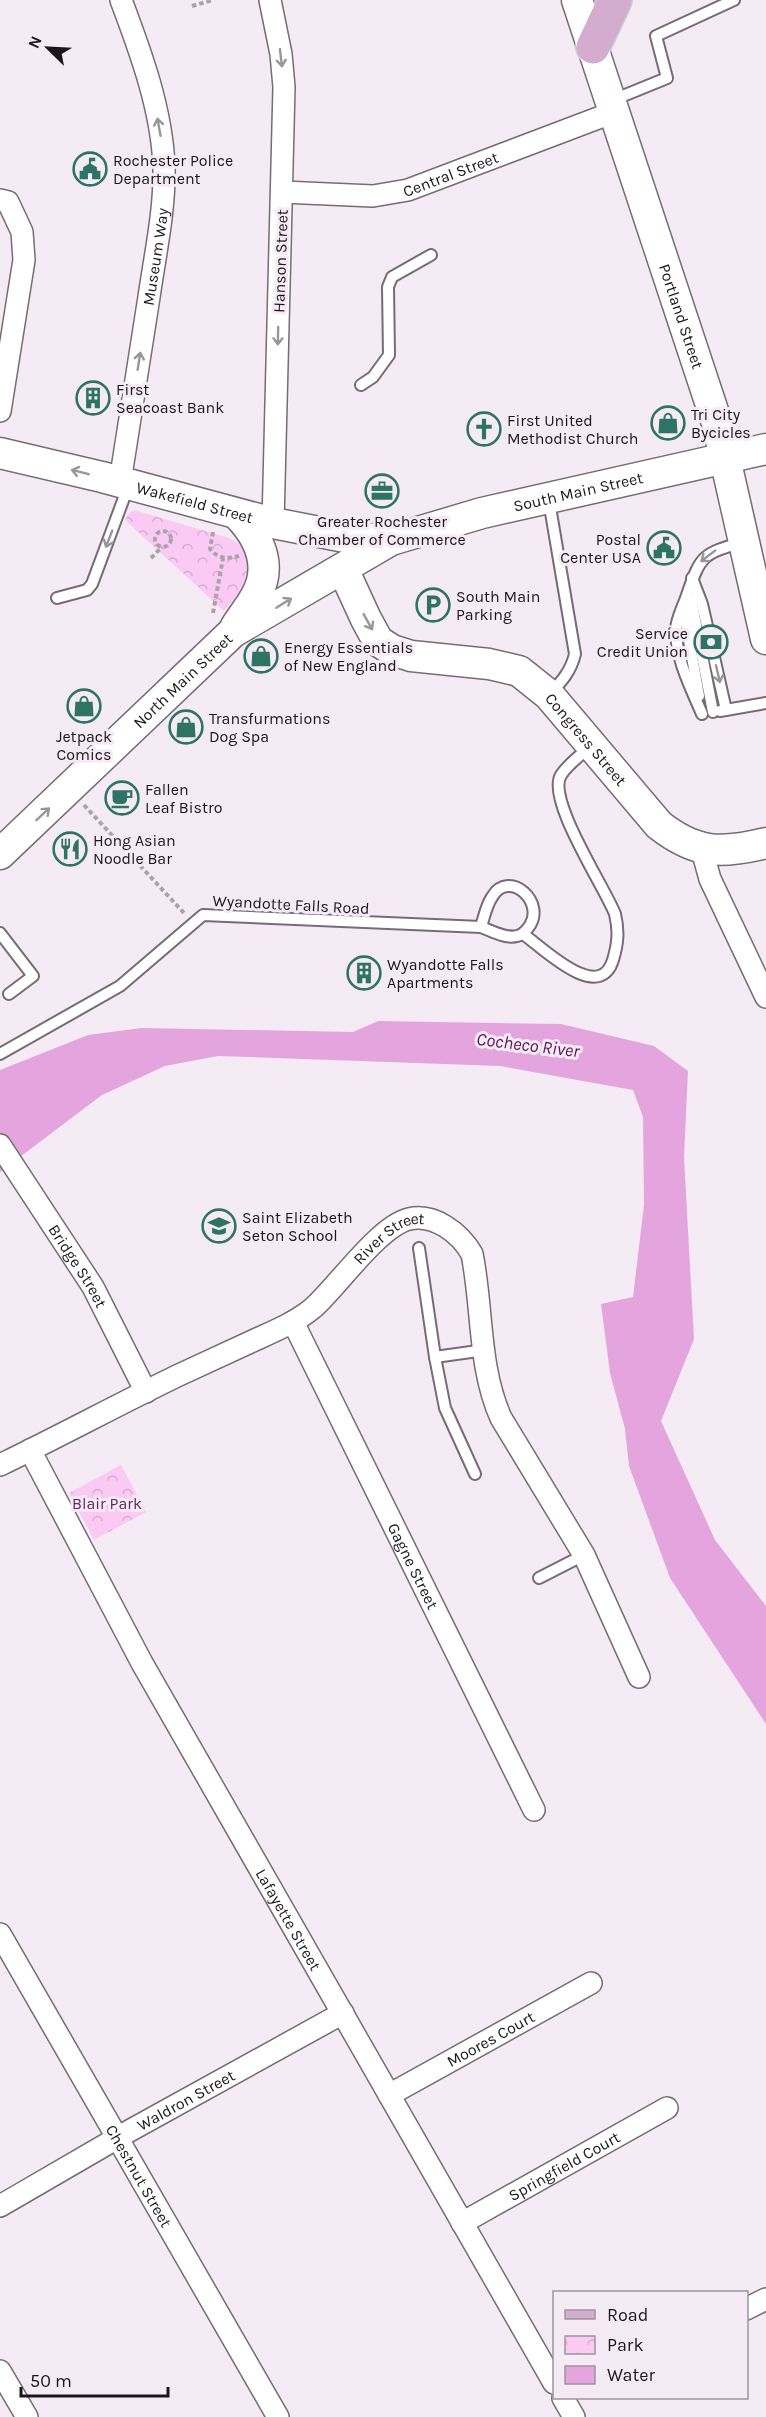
<svg xmlns="http://www.w3.org/2000/svg" width="766" height="2417" viewBox="0 0 766 2417" font-family="Karla,sans-serif">
  <style>
    .park { fill: url(#park-crowns) }
    .water { fill: #e4a5de }
    .lines { fill: none; stroke-linecap: round; stroke-linejoin: round }
    .lane-casing { stroke: #756c74; stroke-width: 14 }
    .street-casing { stroke: #756c74; stroke-width: 24 }
    .secondary-casing { stroke: #756c74; stroke-width: 33 }
    .primary-casing { stroke: #cdcccc; stroke-width: 36 }
    .path { stroke: #aba3aa; stroke-width: 4; stroke-dasharray: 4.5 3; stroke-linecap: butt }
    .lane { stroke: #fff; stroke-width: 10 }
    .street { stroke: #fff; stroke-width: 21 }
    .secondary { stroke: #fff; stroke-width: 30 }
    .primary { stroke: #d3accf; stroke-width: 33 }
    .oneway { stroke: #989698 }
    .labels { text-anchor: middle; stroke-width: 6; stroke-linejoin: round; paint-order: stroke }
    .poi-label { font-size: 16px; fill: #1a1619; stroke: #f5ebf4; text-anchor: start }
    .street-label { font-size: 16px; fill: #1a1619; stroke: #f5ebf4 }
    .park-label { font-size: 16px; fill: #692065; stroke: #f5ebf4 }
    .water-label { font-size: 18px; font-style: italic; fill: #5b1158; stroke: #f5ebf4 }
  </style>
  <defs>
    <pattern id="park-crowns" width="20" height="18" patternUnits="userSpaceOnUse" patternTransform="scale(1.5)"><rect width="20" height="18" fill="#facaf4"/><path d="M2 6a3 3 0 1 1 6 0M12 15a3 3 0 1 1 6 0" fill="none" stroke="#d6add1"/></pattern>
  </defs>
  <rect width="100%" height="100%" fill="#f5ebf4"/>
  <g class="park">
    <path d="M134,510L229,538C264,555 244,590 224,611L125,520L128,514Z"/>
    <polygon points="121,1465 146,1512 94,1540 69,1493"/>
  </g>
  <polygon class="water" points="378,1021 561,1024 654,1046 688,1071 684,1157 694,1339 661,1421 715,1540 766,1606 766,1724 670,1578 629,1466 625,1429 610,1373 601,1304 633,1297 644,1205 643,1117 633,1090 500,1066 218,1056 165,1066 102,1095 0,1172 0,1070 88,1035 142,1028 353,1032"/>
  <g class="lines">
    <defs>
      <g id="lane">
        <polyline points="613,100 667,78 656,36 734,0"/>
        <polyline points="361,385 373,377 389,355 388,287 392,277 431,255"/>
        <path d="M549,501L575,654C571,671 562,681 550,694"/>
        <polyline points="692,578 702,604 726,710"/>
        <polyline points="57,598 87,590 92,584 128,487"/>
        <polyline points="691,599 713,712"/>
        <polyline points="686,608 685,618 699,696"/>
        <polyline points="720,711 766,703"/>
        <path d="M702,714C691,688 676,660 676,630C676,619 684,605 687,595C701,555 702,554 743,542"/>
        <polyline points="0,933 33,976 9,994"/>
        <path d="M523,934C541,946 599,1005 613,960C618,943 619,931 615,914C604,886 546,799 561,775C568,764 582,754 591,746"/>
        <path d="M0,1054L120,986L203,915L481,927C492,931 506,939 517,936C522,935 525,932 528,928C548,903 509,868 492,897C486,906 484,917 481,927"/>
        <polyline points="419,1248 435,1357 485,1350"/>
        <polyline points="435,1357 445,1408 475,1474"/>
        <polyline points="539,1578 584,1555"/>
      </g>
      <g id="street">
        <polyline points="270,0 281,54 284,87 273,523"/>
        <path id="s1" d="M282,192L373,196L408,190L614,112"/>
        <polyline points="0,200 8,202 22,232 24,260 0,411"/>
        <path id="s2" d="M120,482C130,420 139,359 149,297C155,255 165,210 164,167C162,110 141,53 121,0"/>
        <polyline points="702,850 710,879 766,997"/>
        <path id="s3" d="M0,1145L93,1287L146,1392"/>
        <path id="s4" d="M293,1322L534,1810"/>
        <path id="s5" d="M30,1450L142,1663L554,2383"/>
        <path id="s6" d="M0,1465C60,1436 119,1404 179,1375C205,1363 231,1351 257,1339C277,1330 296,1322 313,1308C337,1287 379,1226 409,1219C434,1213 460,1233 472,1254C483,1308 478,1367 501,1418L584,1555L639,1677"/>
        <path id="s7" d="M0,1934L278,2417"/>
        <path id="s8" d="M389,2095L591,1983"/>
        <path id="s9" d="M0,2206L131,2130L343,2013"/>
        <path id="s10" d="M462,2223L667,2108"/>
        <polyline points="746,2309 766,2299"/>
        <polyline points="0,2371 27,2417"/>
        <polyline points="563,2398 574,2417"/>
      </g>
      <g id="secondary">
        <path id="s11" d="M577,0L717,423L766,639"/>
        <path id="s12" d="M0,453L102,477L273,523L345,537L391,540"/>
        <path id="s13" d="M343,569L366,619L378,641L392,650L411,656L489,664L519,671L549,695L659,825C696,854 721,854 766,843"/>
        <path d="M235,628C242,616 252,605 258,592C272,563 258,536 238,515"/>
        <path id="s14" d="M0,854L233,632L391,540L482,513L766,449"/>
      </g>
      <polyline id="primary" points="593,47 615,0"/>
    </defs>
    <use href="#lane" class="lane-casing"/>
    <use href="#street" class="street-casing"/>
    <use href="#secondary" class="secondary-casing"/>
    <use href="#primary" class="primary-casing"/>
    <g class="path">
      <polyline points="192,6 213,0"/>
      <circle cx="163" cy="539" r="8"/>
      <path d="M213,532L210,549C218,559 228,559 239,556"/>
      <polyline points="151,558 162,547"/>
      <polyline points="213,613 223,558"/>
      <polyline points="84,805 185,914"/>
    </g>
    <use href="#lane" class="lane"/>
    <use href="#street" class="street"/>
    <use href="#secondary" class="secondary"/>
    <use href="#primary" class="primary"/>
  </g>
  <defs><path id="oneway-shaft" d="M-6 0H5M1.5-3L5.5 0L1.5 3" fill="none" stroke-width="1.6" stroke-linecap="round" stroke-linejoin="round" transform="scale(1.5)"/></defs>
  <g class="oneway">
    <use href="#oneway-shaft" transform="translate(281 58) rotate(83)"/>
    <use href="#oneway-shaft" transform="translate(159 127) rotate(-100)"/>
    <use href="#oneway-shaft" transform="translate(278 336) rotate(91)"/>
    <use href="#oneway-shaft" transform="translate(139 361) rotate(-81)"/>
    <use href="#oneway-shaft" transform="translate(80 472) rotate(-166)"/>
    <use href="#oneway-shaft" transform="translate(109 539) rotate(111)"/>
    <use href="#oneway-shaft" transform="translate(708 556) rotate(143)"/>
    <use href="#oneway-shaft" transform="translate(284 603) rotate(-32)"/>
    <use href="#oneway-shaft" transform="translate(368 622) rotate(61)"/>
    <use href="#oneway-shaft" transform="translate(718 674) rotate(77)"/>
    <use href="#oneway-shaft" transform="translate(43 814) rotate(-43)"/>
  </g>
  <defs>
    <symbol id="civic-ring" viewBox="-11 -11 22 22"><circle r="9.5" fill="#f5ebf4" stroke="#2f7367" stroke-width="1.5"/><path d="M-.6-6.5H3V-4.5H.6V-3L4-1V1h2V6H-6V1h2V-1L-.6-3ZM-1.2 2.5V6h2.4V2.5Z" fill="#2f7367"/></symbol>
    <symbol id="building-ring" viewBox="-11 -11 22 22"><circle r="9.5" fill="#f5ebf4" stroke="#2f7367" stroke-width="1.5"/><path d="M-4-6H4V6H1V3H-1V6H-4ZM-2.5-4.3h1.7v1.8h-1.7ZM.8-4.3h1.7v1.8H.8ZM-2.5-1h1.7V.8h-1.7ZM.8-1h1.7V.8H.8Z" fill="#2f7367"/></symbol>
    <symbol id="shop-ring" viewBox="-11 -11 22 22"><circle r="9.5" fill="#f5ebf4" stroke="#2f7367" stroke-width="1.5"/><path d="M-5-2.5h2.3a2.7 3.5 0 0 1 5.4 0H5L5.5 6h-11ZM-1.5-2.5h3a1.5 2.3 0 0 0-3 0Z" fill="#2f7367"/></symbol>
    <symbol id="church-ring" viewBox="-11 -11 22 22"><circle r="9.5" fill="#f5ebf4" stroke="#2f7367" stroke-width="1.5"/><path d="M-1.2-6h2.4v3.5h3.3v2.4h-3.3V6h-2.4V-.1h-3.3v-2.4h3.3Z" fill="#2f7367"/></symbol>
    <symbol id="office-ring" viewBox="-11 -11 22 22"><circle r="9.5" fill="#f5ebf4" stroke="#2f7367" stroke-width="1.5"/><path d="M-6-3h4V-5.5h4V-3h4V5H-6ZM-1-4.5V-3h2v-1.5ZM-6 0V1H6V0Z" fill="#2f7367"/></symbol>
    <symbol id="parking-ring" viewBox="-11 -11 22 22"><circle r="9.5" fill="#f5ebf4" stroke="#2f7367" stroke-width="1.5"/><path d="M-3.5-5.5H1a3.5 3.5 0 0 1 0 7H-1V5.5H-3.5ZM-1-3.4V-.6H.8a1.4 1.4 0 0 0 0-2.8Z" fill="#2f7367"/></symbol>
    <symbol id="bank-ring" viewBox="-11 -11 22 22"><circle r="9.5" fill="#f5ebf4" stroke="#2f7367" stroke-width="1.5"/><path d="M-6-4H6V4H-6ZM0-2.3a2.3 2.3 0 1 0 0 4.6a2.3 2.3 0 1 0 0-4.6Z" fill="#2f7367"/></symbol>
    <symbol id="cafe-ring" viewBox="-11 -11 22 22"><circle r="9.5" fill="#f5ebf4" stroke="#2f7367" stroke-width="1.5"/><path d="M-5.5-4.5H6V0H3Q3 3.5 0 3.5H-2.5Q-5.5 3.5-5.5 0ZM3-3.2v2h1.7v-2ZM-6 4.5H4V6H-6Z" fill="#2f7367"/></symbol>
    <symbol id="restaurant-ring" viewBox="-11 -11 22 22"><circle r="9.5" fill="#f5ebf4" stroke="#2f7367" stroke-width="1.5"/><path d="M-5-6h1v4h1v-4h1v4h1v-4h1v5L-1.5 .5V6h-2V.5L-5-1ZM5-6V6H3V1.5H1.5Q1.5-4 5-6Z" fill="#2f7367"/></symbol>
    <symbol id="school-ring" viewBox="-11 -11 22 22"><circle r="9.5" fill="#f5ebf4" stroke="#2f7367" stroke-width="1.5"/><path d="M0-5L7-2L0 1L-7-2ZM-4 1L0 2.5L4 1V4Q0 6-4 4Z" fill="#2f7367"/></symbol>
  </defs>
  <g fill-rule="evenodd">
    <use href="#civic-ring" x="71" y="150" width="38" height="38"/>
    <use href="#building-ring" x="74" y="379" width="38" height="38"/>
    <use href="#shop-ring" x="649" y="404" width="38" height="38"/>
    <use href="#church-ring" x="465" y="410" width="38" height="38"/>
    <use href="#office-ring" x="363" y="472" width="38" height="38"/>
    <use href="#civic-ring" x="645" y="529" width="38" height="38"/>
    <use href="#parking-ring" x="414" y="586" width="38" height="38"/>
    <use href="#bank-ring" x="692" y="623" width="38" height="38"/>
    <use href="#shop-ring" x="242" y="637" width="38" height="38"/>
    <use href="#shop-ring" x="65" y="687" width="38" height="38"/>
    <use href="#shop-ring" x="167" y="708" width="38" height="38"/>
    <use href="#cafe-ring" x="103" y="779" width="38" height="38"/>
    <use href="#restaurant-ring" x="51" y="830" width="38" height="38"/>
    <use href="#building-ring" x="345" y="954" width="38" height="38"/>
    <use href="#school-ring" x="200" y="1207" width="38" height="38"/>
  </g>
  <g class="labels">
    <g class="poi-label">
      <text x="113" y="166">Rochester Police<tspan x="113" dy="18">Department</tspan></text>
      <text x="116" y="395">First<tspan x="116" dy="18">Seacoast Bank</tspan></text>
      <text x="691" y="420">Tri City<tspan x="691" dy="18">Bycicles</tspan></text>
      <text x="507" y="426">First United<tspan x="507" dy="18">Methodist Church</tspan></text>
      <text x="382" y="527" text-anchor="middle">Greater Rochester<tspan x="382" dy="18">Chamber of Commerce</tspan></text>
      <text x="641" y="545" text-anchor="end">Postal<tspan x="641" dy="18">Center USA</tspan></text>
      <text x="456" y="602">South Main<tspan x="456" dy="18">Parking</tspan></text>
      <text x="688" y="639" text-anchor="end">Service<tspan x="688" dy="18">Credit Union</tspan></text>
      <text x="284" y="653">Energy Essentials<tspan x="284" dy="18">of New England</tspan></text>
      <text x="209" y="724">Transfurmations<tspan x="209" dy="18">Dog Spa</tspan></text>
      <text x="84" y="742" text-anchor="middle">Jetpack<tspan x="84" dy="18">Comics</tspan></text>
      <text x="145" y="795">Fallen<tspan x="145" dy="18">Leaf Bistro</tspan></text>
      <text x="93" y="846">Hong Asian<tspan x="93" dy="18">Noodle Bar</tspan></text>
      <text x="387" y="970">Wyandotte Falls<tspan x="387" dy="18">Apartments</tspan></text>
      <text x="242" y="1223">Saint Elizabeth<tspan x="242" dy="18">Seton School</tspan></text>
    </g>
    <g class="street-label">
      <text dy="6" stroke="none"><textPath href="#s1" startOffset="172">Central Street</textPath></text>
      <text dy="6" stroke="none"><textPath href="#s2" startOffset="228">Museum Way</textPath></text>
      <text transform="translate(280 261) rotate(-88)" y="6">Hanson Street</text>
      <text dy="6" stroke="none"><textPath href="#s11" startOffset="333">Portland Street</textPath></text>
      <text dy="6" stroke="none"><textPath href="#s14" startOffset="698">South Main Street</textPath></text>
      <text dy="6" stroke="none"><textPath href="#s12" startOffset="201">Wakefield Street</textPath></text>
      <text dy="6" stroke="none"><textPath href="#s14" startOffset="252">North Main Street</textPath></text>
      <text dy="6" stroke="none"><textPath href="#s13" startOffset="322">Congress Street</textPath></text>
      <text transform="translate(291 904) rotate(3)" y="6">Wyandotte Falls Road</text>
      <text dy="6" stroke="none"><textPath href="#s6" startOffset="456">River Street</textPath></text>
      <text dy="6" stroke="none"><textPath href="#s3" startOffset="144">Bridge Street</textPath></text>
      <text dy="6" stroke="none"><textPath href="#s4" startOffset="272">Gagne Street</textPath></text>
      <text dy="6" stroke="none"><textPath href="#s5" startOffset="536">Lafayette Street</textPath></text>
      <text dy="6" stroke="none"><textPath href="#s8" startOffset="116">Moores Court</textPath></text>
      <text dy="6" stroke="none"><textPath href="#s9" startOffset="214">Waldron Street</textPath></text>
      <text dy="6" stroke="none"><textPath href="#s10" startOffset="117">Springfield Court</textPath></text>
      <text dy="6" stroke="none"><textPath href="#s7" startOffset="279">Chestnut Street</textPath></text>
    </g>
    <g class="park-label">
      <text x="107" y="1509">Blair Park</text>
    </g>
    <g class="water-label">
      <text transform="translate(528 1045) rotate(7)" y="6">Cocheco River</text>
    </g>
  </g>
  <rect x="553" y="2291" width="195" height="108" fill="#f5ebf4" stroke="#9d969c" stroke-width="1.5"/>
  <rect x="565" y="2310" width="30" height="9" fill="#d3accf" stroke="#9d969c" stroke-width="1.5"/>
  <text x="607" y="2321" font-size="18" fill="#1a1619">Road</text>
  <rect x="565" y="2336" width="30" height="18" fill="url(#park-crowns)" stroke="#9d969c" stroke-width="1.5"/>
  <text x="607" y="2351" font-size="18" fill="#1a1619">Park</text>
  <rect x="565" y="2366" width="30" height="18" fill="#e4a5de" stroke="#9d969c" stroke-width="1.5"/>
  <text x="607" y="2381" font-size="18" fill="#1a1619">Water</text>
  <g transform="translate(48 48) rotate(294)" stroke="#f5ebf4" stroke-width="4.5" paint-order="stroke">
  <path d="M0-4.5L10 22L0 15L-10 22Z" fill="#1a1619"/>
  <text y="-9" font-size="16" font-weight="bold" text-anchor="middle" fill="#1a1619">N</text>
  </g>
  <path d="M21 2387v9h147v-9" fill="none" stroke="#1a1619" stroke-width="3"/>
  <text x="30" y="2387" font-size="18" fill="#1a1619" stroke="#f5ebf4" stroke-width="4.5" paint-order="stroke">50 m</text>
</svg>
